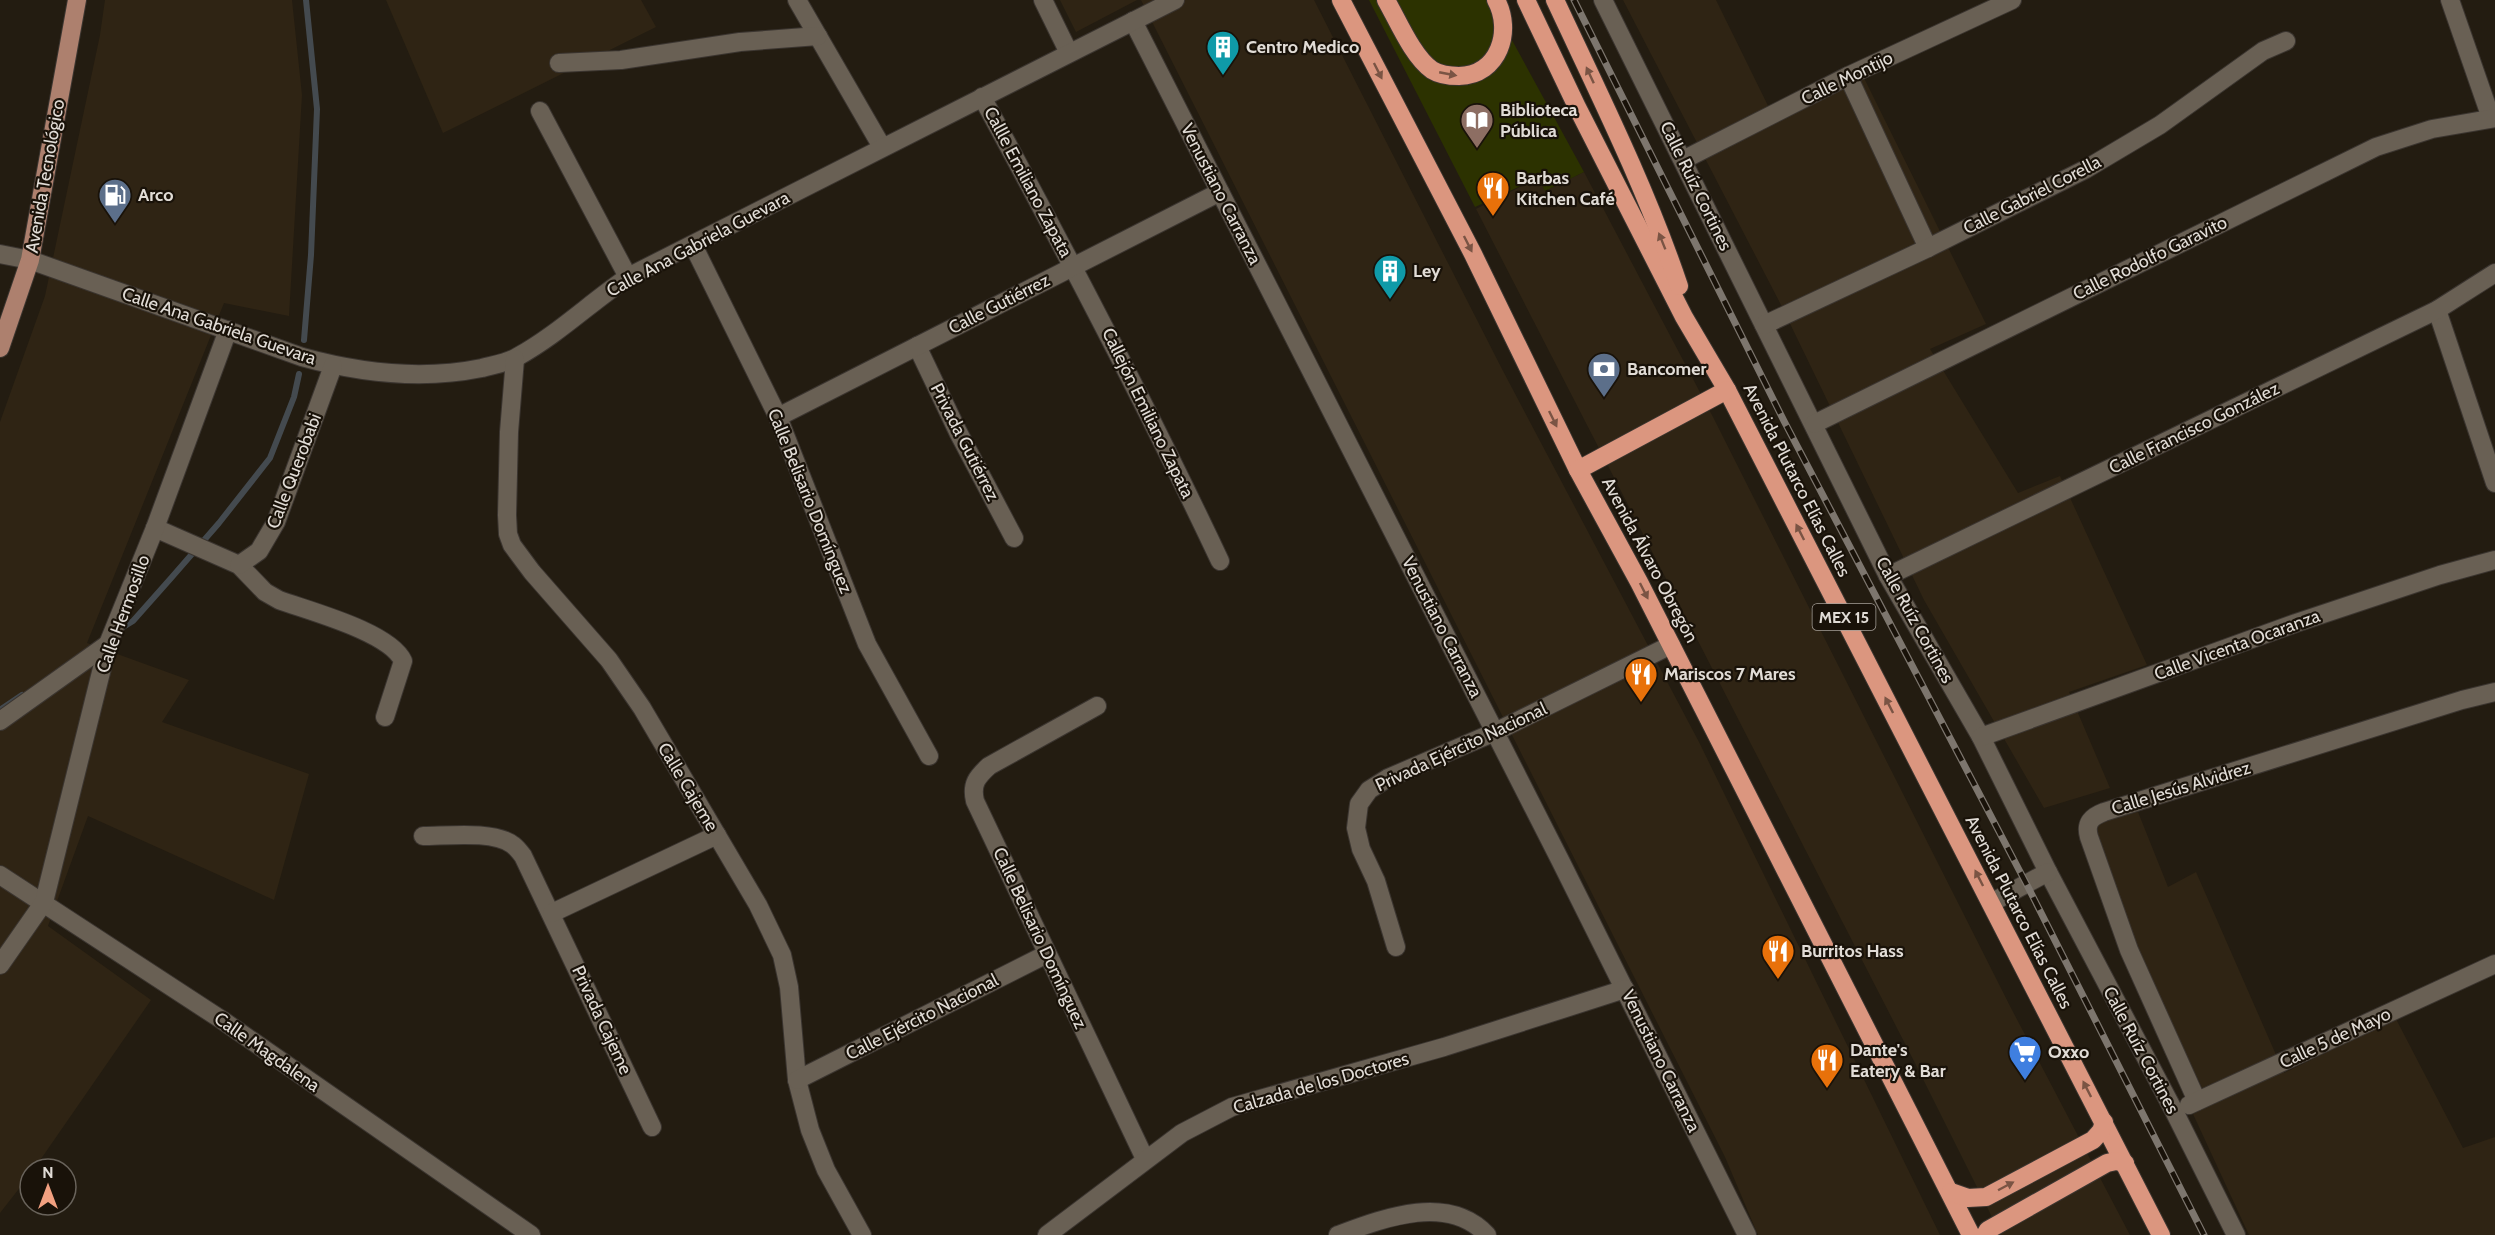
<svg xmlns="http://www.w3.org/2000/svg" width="2495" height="1235" viewBox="0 0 2495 1235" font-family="Cabin,sans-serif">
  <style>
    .built { fill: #2f2414 }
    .green { fill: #2c3200 }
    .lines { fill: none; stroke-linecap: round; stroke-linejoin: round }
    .stream { stroke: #444a4f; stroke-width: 6 }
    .minor-casing { stroke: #3b3530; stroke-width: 20 }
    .major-casing { stroke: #3b3530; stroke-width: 20 }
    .highway-casing { stroke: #3b3530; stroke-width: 20 }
    .minor { stroke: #696054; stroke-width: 18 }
    .major { stroke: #ad806e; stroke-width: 18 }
    .highway { stroke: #db967f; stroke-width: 18 }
    .rail-casing { stroke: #7d766e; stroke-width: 7 }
    .rail { stroke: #191209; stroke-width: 4.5; stroke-dasharray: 14; stroke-linecap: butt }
    .oneway { fill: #7a5444 }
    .labels { text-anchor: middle; stroke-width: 4.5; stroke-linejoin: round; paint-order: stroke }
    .shield { fill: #191209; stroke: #a59f98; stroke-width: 1.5 }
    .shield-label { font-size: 16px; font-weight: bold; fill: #e1dcd6 }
    .poi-label { font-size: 18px; font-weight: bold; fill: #e1dcd6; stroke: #191209; text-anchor: start }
    .street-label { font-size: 18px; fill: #e1dcd6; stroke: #191209 }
  </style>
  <rect width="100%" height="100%" fill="#231c11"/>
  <g class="built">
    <polygon points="105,0 292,0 302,95 289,316 224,303 87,643 189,680 162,722 309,774 274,900 88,816 48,926 151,1000 34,1169 30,1169 29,1176 0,1213 0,422 45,296 100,35"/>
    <polygon points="386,0 641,0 656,27 443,133"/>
    <polygon points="1060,0 1137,0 1076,32"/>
    <polygon points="1141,0 1314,0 1502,369 1699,742 1940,1235 1758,1235 1725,1157"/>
    <polygon points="1623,0 1716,0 1776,122 1864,78 1986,324 1930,349 2018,493 2060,476 2147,665 2069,692 2110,788 2044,808 1924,600 1780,303"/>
    <polygon points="1584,172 1713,417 2011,1008 2130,1235 2001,1235 1917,1067 1476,209 1538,178 1546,190"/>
    <polygon points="2138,812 2168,887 2196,872 2284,1073 2396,1019 2463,1148 2495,1137 2495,1235 2249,1235 2193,1114 2210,1104 2133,945 2092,824"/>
  </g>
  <polygon class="green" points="1369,0 1490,0 1584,172 1545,191 1538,178 1475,207"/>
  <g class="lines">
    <g class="stream">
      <polyline points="304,340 311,255 317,109 306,0"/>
      <polyline points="120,629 133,621 172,577 219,523 270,458 294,397 299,374"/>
      <polyline points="0,710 22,695"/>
    </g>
    <defs>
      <g id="minor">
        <polyline points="797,0 882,147"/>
        <polyline points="1043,0 1069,53"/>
        <polyline points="1603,0 1888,576 1981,737 2048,872 2175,1113 2236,1235"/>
        <polyline points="2450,0 2491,118"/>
        <polyline points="1133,21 1560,860 1747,1235"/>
        <polyline points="559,63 621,60 740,42 818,36"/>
        <polyline points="1848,76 1928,248"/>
        <path d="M982,97C1065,250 1146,404 1220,561"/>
        <polyline points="540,111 628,277"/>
        <polyline points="1683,160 1848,76 2012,0"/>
        <polyline points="693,245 778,417 867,644 929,756"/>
        <path d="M0,254L30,260L302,357C360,373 423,380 482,368C493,365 507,363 517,357C557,335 590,303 628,277L1175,0"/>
        <polyline points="2437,310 2495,483"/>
        <polyline points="1764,325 1928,248 2086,169 2160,125 2263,51 2286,41"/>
        <polyline points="917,346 958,432 1014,538"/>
        <polyline points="515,359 509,432 507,515 508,534 512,545 532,572 609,660 642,708 758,905 782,955 789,987 797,1080 810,1130 826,1170 862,1235"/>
        <polyline points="778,417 1220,192"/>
        <polyline points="1814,424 2376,147 2432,129 2495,118"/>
        <path d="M155,528L239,565L265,592L279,600C309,611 390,632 403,661L385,717"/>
        <polyline points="239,565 259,551 276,522 333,366"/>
        <polyline points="1888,576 2437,310 2495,273"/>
        <path d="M1097,706L989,766C977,777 971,784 975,801L1145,1159"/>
        <polyline points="0,721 108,644"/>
        <polyline points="1981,737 2296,623 2440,575 2495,560"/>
        <path d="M423,836C446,836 494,830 513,845C517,848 520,852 523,856L652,1127"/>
        <polyline points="0,875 222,1020 531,1235"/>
        <polyline points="1991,903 2048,872"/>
        <polyline points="552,913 717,835"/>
        <polyline points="1396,947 1376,881 1361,849 1356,828 1359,804 1369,790 1388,778 1495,732 1671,645"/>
        <polyline points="0,965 44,902 108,644 155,528 228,330"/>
        <polyline points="797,1080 1047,954"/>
        <path d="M2197,1101L2129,950L2089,837C2085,823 2091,817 2104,812L2462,700L2495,692"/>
        <polyline points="2189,1105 2495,964"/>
        <polyline points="1047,1235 1182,1133 1232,1107 1444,1047 1625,989"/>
        <path d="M1338,1235C1384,1218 1448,1193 1487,1235"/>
      </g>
      <polyline id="major" points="0,348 30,260 77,0"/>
      <g id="highway">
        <polyline points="1341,0 1473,254 1578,470 1639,582 1971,1235"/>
        <path d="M1386,0C1398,21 1413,57 1432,70C1440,75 1451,76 1459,76C1499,75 1513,31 1496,0"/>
        <polyline points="1526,0 1577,107 1684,317 1727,390 2161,1235"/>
        <path d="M1555,0C1599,94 1646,188 1679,286"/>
        <polyline points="1578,470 1727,390"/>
        <polyline points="1951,1192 1968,1198 1986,1197 2093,1140 2101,1131 2104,1122"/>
        <polyline points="1985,1235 1988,1230 2107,1163 2116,1161 2125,1163"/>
      </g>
    </defs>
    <use href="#minor" class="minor-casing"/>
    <use href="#major" class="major-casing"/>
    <use href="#highway" class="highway-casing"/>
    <use href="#minor" class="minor"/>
    <use href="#major" class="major"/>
    <use href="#highway" class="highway"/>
    <defs>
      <polyline id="rail" points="1574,0 1784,421 2027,885 2204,1235"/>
    </defs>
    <use href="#rail" class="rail-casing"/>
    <use href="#rail" class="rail"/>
  </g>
  <defs><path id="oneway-solid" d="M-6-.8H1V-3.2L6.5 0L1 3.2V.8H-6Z" transform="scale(1.5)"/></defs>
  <g class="oneway">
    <use href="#oneway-solid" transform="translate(1378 71) rotate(63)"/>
    <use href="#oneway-solid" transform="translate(1448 74) rotate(11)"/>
    <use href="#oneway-solid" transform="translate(1590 75) rotate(-115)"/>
    <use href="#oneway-solid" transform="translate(1662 241) rotate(-112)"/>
    <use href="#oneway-solid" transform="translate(1468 244) rotate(63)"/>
    <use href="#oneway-solid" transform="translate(1553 419) rotate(64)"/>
    <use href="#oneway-solid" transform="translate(1800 532) rotate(-117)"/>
    <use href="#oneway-solid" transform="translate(1644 591) rotate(63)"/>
    <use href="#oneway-solid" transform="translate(1889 705) rotate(-117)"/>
    <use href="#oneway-solid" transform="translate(1979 878) rotate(-117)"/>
    <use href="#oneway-solid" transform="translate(2087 1089) rotate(-117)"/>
    <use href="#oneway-solid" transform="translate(2006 1186) rotate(-28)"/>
  </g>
  <defs>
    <symbol id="building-pin" viewBox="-11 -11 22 30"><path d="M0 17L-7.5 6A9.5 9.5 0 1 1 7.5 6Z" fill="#0f9aa8" stroke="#191209"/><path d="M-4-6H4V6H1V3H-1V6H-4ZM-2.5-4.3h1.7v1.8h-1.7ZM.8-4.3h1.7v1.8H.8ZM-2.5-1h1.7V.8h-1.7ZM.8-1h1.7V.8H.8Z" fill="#fff"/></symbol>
    <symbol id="library-pin" viewBox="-11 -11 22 30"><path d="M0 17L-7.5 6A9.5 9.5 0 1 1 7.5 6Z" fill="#8d6e63" stroke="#191209"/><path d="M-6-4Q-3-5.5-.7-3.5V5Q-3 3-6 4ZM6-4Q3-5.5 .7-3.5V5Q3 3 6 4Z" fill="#fff"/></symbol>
    <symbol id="restaurant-pin" viewBox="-11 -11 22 30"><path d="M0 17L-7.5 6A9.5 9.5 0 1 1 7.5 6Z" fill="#e8710a" stroke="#191209"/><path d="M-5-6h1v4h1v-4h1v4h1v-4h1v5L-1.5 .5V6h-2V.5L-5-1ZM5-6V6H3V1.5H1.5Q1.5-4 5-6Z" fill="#fff"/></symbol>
    <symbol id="fuel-pin" viewBox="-11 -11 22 30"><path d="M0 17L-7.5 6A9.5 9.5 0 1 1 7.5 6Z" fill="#5c6f8a" stroke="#191209"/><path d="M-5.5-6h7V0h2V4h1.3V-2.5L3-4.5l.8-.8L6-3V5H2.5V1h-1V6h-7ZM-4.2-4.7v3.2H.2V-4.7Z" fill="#fff"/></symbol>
    <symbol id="bank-pin" viewBox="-11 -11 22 30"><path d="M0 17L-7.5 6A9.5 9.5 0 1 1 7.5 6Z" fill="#5c6f8a" stroke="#191209"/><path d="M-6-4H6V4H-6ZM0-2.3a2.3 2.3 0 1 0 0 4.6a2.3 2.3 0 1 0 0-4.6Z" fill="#fff"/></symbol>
    <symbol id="supermarket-pin" viewBox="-11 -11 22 30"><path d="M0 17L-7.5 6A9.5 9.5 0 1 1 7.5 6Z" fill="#3f7fe0" stroke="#191209"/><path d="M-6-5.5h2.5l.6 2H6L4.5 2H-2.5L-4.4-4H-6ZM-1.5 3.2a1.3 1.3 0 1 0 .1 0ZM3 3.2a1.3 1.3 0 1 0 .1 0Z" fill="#fff"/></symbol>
  </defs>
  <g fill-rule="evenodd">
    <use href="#building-pin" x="1204" y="28" width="38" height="52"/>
    <use href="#library-pin" x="1458" y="101" width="38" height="52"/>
    <use href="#restaurant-pin" x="1474" y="169" width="38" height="52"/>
    <use href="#fuel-pin" x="96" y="176" width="38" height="52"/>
    <use href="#building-pin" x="1371" y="252" width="38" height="52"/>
    <use href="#bank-pin" x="1585" y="350" width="38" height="52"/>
    <use href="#restaurant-pin" x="1622" y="655" width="38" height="52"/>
    <use href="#restaurant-pin" x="1759" y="932" width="38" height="52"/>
    <use href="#supermarket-pin" x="2006" y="1033" width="38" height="52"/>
    <use href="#restaurant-pin" x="1808" y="1041" width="38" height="52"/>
  </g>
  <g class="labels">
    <rect class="shield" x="1812.5" y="604" width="63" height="26" rx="4.5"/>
    <g class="shield-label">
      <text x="1844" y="623">MEX 15</text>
    </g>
    <g class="poi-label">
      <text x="1246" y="53">Centro Medico</text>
      <text x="1500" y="116">Biblioteca<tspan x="1500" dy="21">Pública</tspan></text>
      <text x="1516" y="184">Barbas<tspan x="1516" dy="21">Kitchen Café</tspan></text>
      <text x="138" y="201">Arco</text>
      <text x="1413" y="277">Ley</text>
      <text x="1627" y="375">Bancomer</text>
      <text x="1664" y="680">Mariscos 7 Mares</text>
      <text x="1801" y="957">Burritos Hass</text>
      <text x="1850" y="1056">Dante's<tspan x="1850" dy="21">Eatery &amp; Bar</tspan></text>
      <text x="2048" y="1058">Oxxo</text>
    </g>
    <g class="street-label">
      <text transform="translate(1847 78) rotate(-26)" y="6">Calle Montijo</text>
      <text transform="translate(45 176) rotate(-80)" y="6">Avenida Tecnológico</text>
      <text transform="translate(1028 182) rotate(62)" y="6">Callle Emiliano Zapata</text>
      <text transform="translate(1696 186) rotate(64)" y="6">Calle Ruíz Cortines</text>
      <text transform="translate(1221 194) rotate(63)" y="6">Venustiano Carranza</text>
      <text transform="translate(2032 195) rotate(-27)" y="6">Calle Gabriel Corella</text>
      <text transform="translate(698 244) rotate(-28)" y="6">Calle Ana Gabriela Guevara</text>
      <text transform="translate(2150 258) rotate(-26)" y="6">Calle Rodolfo Garavito</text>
      <text transform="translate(999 304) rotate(-27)" y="6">Calle Gutiérrez</text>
      <text transform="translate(219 326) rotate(19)" y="6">Calle Ana Gabriela Guevara</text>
      <text transform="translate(1148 413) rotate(64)" y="6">Callejón Emiliano Zapata</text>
      <text transform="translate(2194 428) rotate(-26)" y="6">Calle Francisco González</text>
      <text transform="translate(965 442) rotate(63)" y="6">Privada Gutiérrez</text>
      <text transform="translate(294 471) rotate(-69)" y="6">Calle Querobabi</text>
      <text transform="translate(1797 480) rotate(63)" y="6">Avenida Plutarco Elías Calles</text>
      <text transform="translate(810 501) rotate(68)" y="6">Calle Belisario Domínguez</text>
      <text transform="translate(1650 560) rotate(62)" y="6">Avenida Álvaro Obregón</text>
      <text transform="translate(123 614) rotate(-70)" y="6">Calle Hermosillo</text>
      <text transform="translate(1915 620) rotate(61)" y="6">Calle Ruíz Cortines</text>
      <text transform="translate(1442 627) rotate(63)" y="6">Venustiano Carranza</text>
      <text transform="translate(2237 645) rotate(-20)" y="6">Calle Vicenta Ocaranza</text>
      <text transform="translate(1461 747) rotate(-25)" y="6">Privada Ejército Nacional</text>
      <text transform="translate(688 787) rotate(59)" y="6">Calle Cajeme</text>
      <text transform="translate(2181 788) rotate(-17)" y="6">Calle Jesús Alvidrez</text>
      <text transform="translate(2019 912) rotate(63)" y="6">Avenida Plutarco Elías Calles</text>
      <text transform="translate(1040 938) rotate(65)" y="6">Calle Belisario Domínguez</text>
      <text transform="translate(922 1017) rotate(-27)" y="6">Calle Ejército Nacional</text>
      <text transform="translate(602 1020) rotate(65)" y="6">Privada Cajeme</text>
      <text transform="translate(2335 1038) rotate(-25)" y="6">Calle 5 de Mayo</text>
      <text transform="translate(2141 1050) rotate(62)" y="6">Calle Ruíz Cortines</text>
      <text transform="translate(267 1052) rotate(35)" y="6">Calle Magdalena</text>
      <text transform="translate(1661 1061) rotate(64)" y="6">Venustiano Carranza</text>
      <text transform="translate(1321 1083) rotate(-16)" y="6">Calzada de los Doctores</text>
    </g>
  </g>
  <g transform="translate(48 1187)"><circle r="28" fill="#191209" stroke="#69635b" stroke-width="1.5"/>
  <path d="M0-4.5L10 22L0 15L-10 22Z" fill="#f2a080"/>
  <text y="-9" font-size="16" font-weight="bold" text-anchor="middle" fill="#e1dcd6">N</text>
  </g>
</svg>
